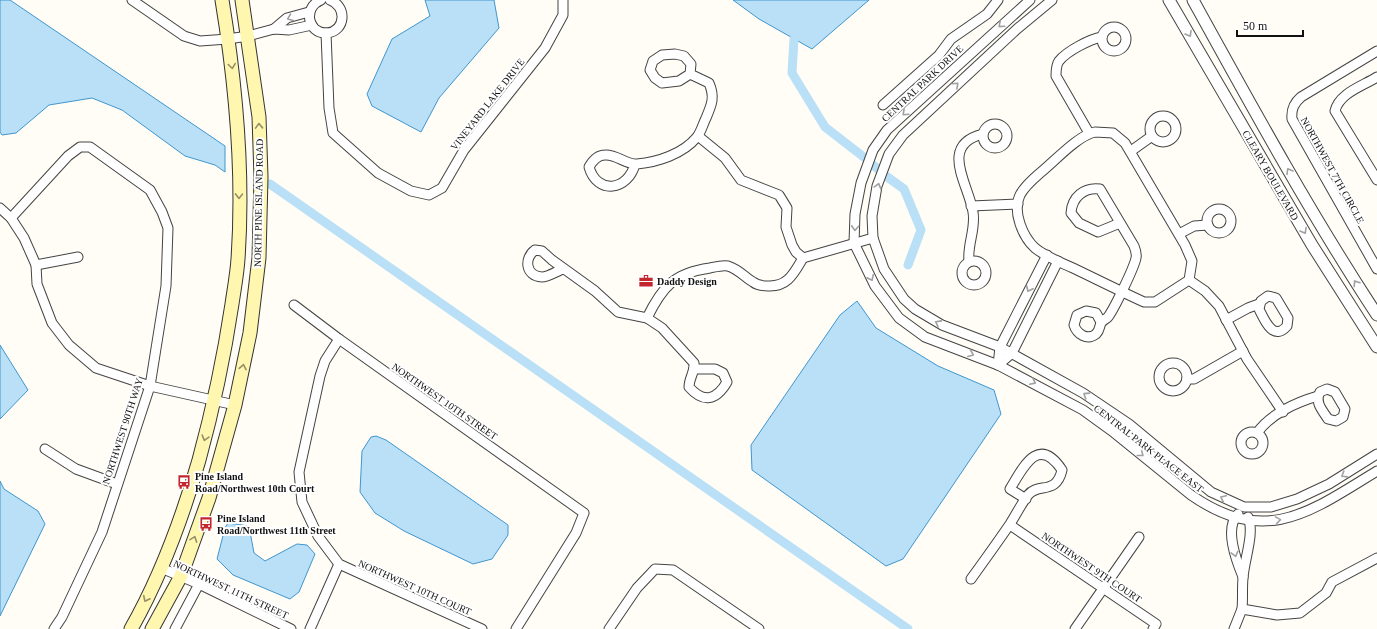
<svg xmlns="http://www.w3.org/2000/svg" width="1377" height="629" viewBox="0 0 1377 629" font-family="'Times New Roman',serif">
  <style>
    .water { fill: #b9e0f7; stroke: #3f96cf }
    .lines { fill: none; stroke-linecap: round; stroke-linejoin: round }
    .canal { stroke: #b9e0f7; stroke-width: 9 }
    .minor-casing { stroke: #444; stroke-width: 11 }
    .tertiary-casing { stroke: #444; stroke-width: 13 }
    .secondary-casing { stroke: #333; stroke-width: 15 }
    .minor { stroke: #fff; stroke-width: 9 }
    .tertiary { stroke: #fff; stroke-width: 11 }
    .secondary { stroke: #fff6b0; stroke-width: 13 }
    .oneway { stroke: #a0a0a0 }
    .oneway2 { stroke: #948f68 }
    .labels { text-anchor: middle; stroke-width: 4; stroke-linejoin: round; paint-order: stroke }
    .street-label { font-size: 10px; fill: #111; stroke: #fff }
    .poi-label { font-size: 10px; font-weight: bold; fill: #111; stroke: #fff; text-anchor: start }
  </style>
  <rect width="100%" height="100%" fill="#fffdf5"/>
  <g class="water">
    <polygon points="0,0 10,0 225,146 225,172 215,165 185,156 122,110 92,98 49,105 16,133 2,135 0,132"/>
    <polygon points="425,0 494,0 499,28 439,98 421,132 372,106 367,94 392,39 430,16"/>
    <polygon points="733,0 869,0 812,49 759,19"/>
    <polygon points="857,301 876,328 938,366 994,390 1001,414 903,559 886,566 752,470 751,445 840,315"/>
    <polygon points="0,345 28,390 0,419"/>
    <polygon points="376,436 386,440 508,525 508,535 492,559 473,564 404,531 375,513 360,492 362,451 371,437"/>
    <polygon points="0,481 4,489 38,511 45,524 0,616"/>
    <polygon points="228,523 249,526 254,553 265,561 297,544 307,545 315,554 299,592 290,599 233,575 217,559 225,528"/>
  </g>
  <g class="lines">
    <g class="canal">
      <polyline points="794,39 792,73 825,127 865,158"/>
      <polyline points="873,165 878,169"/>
      <polyline points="886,176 904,189 921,230 908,265"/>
      <polyline points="270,184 908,629"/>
    </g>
    <defs>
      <g id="minor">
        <polyline points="132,0 184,36 200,41 228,39 248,36 274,29 289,30 312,25"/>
        <path d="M321,0C303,7 307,34 327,33C346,31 347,6 330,0"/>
        <path d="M1030,0L887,130L873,150L861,183L855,214L854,243L875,286L899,318L925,337L998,365L1083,410L1112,431L1191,495C1266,547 1310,512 1377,471"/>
        <polyline points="1052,0 1017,29 903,135 889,154 877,186 872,216 873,238 884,269 904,299 915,309 942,325 1000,347 1083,393 1129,424 1211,492 1244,507 1271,507 1297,499 1329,484 1377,454"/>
        <circle cx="1114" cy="39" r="12"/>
        <polyline points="274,29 287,18 309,12"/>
        <polyline points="326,33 329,108 333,133 378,173 411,191 429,195 442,188 464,150 545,48 563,15 563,0"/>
        <path d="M1377,51L1301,97C1294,103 1291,109 1292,119L1377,269"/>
        <path d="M1377,77C1363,86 1339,93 1335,111L1377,180"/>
        <polyline points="883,105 939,55 951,39 987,14 998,0"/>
        <circle cx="1163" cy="129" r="13"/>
        <circle cx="995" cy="136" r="12"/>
        <path d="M1095,132L1113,133L1125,143L1185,245L1192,261L1189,280L1155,302H1144C1120,291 1096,279 1073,268C1060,262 1046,257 1035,248C1023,237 1012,212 1020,195C1024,187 1033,179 1040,173C1055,161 1077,136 1095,132Z"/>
        <path d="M1089,133L1056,76C1056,71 1056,65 1059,61C1067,51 1090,39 1102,37"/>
        <polyline points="698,136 725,158 741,180 779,195 787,208 786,227 792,245 796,252 803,258"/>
        <polyline points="1131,151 1152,136"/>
        <path d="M635,164C628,191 597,195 589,167C593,160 598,155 605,155C616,154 627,165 637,164C658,162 683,154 697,137C701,132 703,124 706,118C712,104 715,97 709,83L690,74L691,64L684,56L675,54L662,55L653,61L650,70L655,78L662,83L679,81L690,74"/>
        <polyline points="971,206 1018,204"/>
        <polyline points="0,208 11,218 24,238 36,265 37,284 52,323 69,345 96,368 150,386 235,405"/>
        <circle cx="1219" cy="221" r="12"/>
        <polyline points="11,218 68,156 80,147 90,147 150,190 162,212 168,228 166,286 150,386 102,532 62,617 54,629"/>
        <polyline points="1179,234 1194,226 1208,225"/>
        <polyline points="803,258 873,238"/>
        <circle cx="974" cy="273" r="12"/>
        <path d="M969,261C967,245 976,229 973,212C969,185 938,145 983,134"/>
        <polyline points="36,265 78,257"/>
        <path d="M563,269C557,271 548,277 542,277C525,276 524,258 535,250L542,251L552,260L595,291L618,312L647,318L662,328L694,363C695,372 689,378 689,387C703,403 716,401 727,382L723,373L715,369H695"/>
        <polyline points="1189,280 1205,291 1219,306 1247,359 1283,412"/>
        <path d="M1268,296L1276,298L1288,318L1287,326C1273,342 1264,319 1259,309L1261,301Z"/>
        <polyline points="294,305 339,339 584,513 576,533 516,629"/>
        <path d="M647,318C662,287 674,273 710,268C715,267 722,265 728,266C740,270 744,277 753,282C757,285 763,286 768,286C788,287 794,273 803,258"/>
        <polyline points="1226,320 1248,308 1259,304"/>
        <path d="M1101,322L1096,313L1086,311L1077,315L1074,325C1077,334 1087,341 1096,334C1100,330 1099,327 1101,323C1102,321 1106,319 1108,317C1114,309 1134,268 1136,258C1137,254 1136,251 1134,246L1100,189C1084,187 1072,197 1071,213L1079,223L1098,232L1120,223"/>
        <polyline points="339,339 325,361 320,376 299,472 302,502 318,536 339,564 482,629"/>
        <circle cx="1173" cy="377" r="14"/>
        <polyline points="998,365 1000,347 1047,255"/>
        <polyline points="998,365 1012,353 1058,261"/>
        <polyline points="1187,379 1194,379 1243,351"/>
        <path d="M1327,389L1335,392L1345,409L1343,417L1336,421L1328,419C1323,411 1314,402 1320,392Z"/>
        <circle cx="1252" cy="443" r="11"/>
        <path d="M1257,433C1270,414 1297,402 1318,396"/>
        <polyline points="45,449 76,469 117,484"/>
        <path d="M1238,514C1224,528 1236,560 1243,577"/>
        <polyline points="1010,525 1156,624 1153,629"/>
        <polyline points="161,568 199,584 291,629"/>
        <path d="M971,579C984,561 997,543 1010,524C1016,515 1021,504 1028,495C1038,482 1056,496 1062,470C1038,434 1023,468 1010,489L1026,499"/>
        <path d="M1242,609C1243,599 1242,588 1243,578C1244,560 1255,533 1248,517"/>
        <polyline points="175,629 199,584"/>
        <polyline points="310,629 339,564"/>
        <polyline points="609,629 637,588 655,569 673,570 759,629"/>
        <polyline points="1075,629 1139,537"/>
        <polyline points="1234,629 1242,609 1277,615 1300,613 1326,593 1332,582 1377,558"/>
      </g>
      <g id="tertiary">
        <polyline points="1169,0 1312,245 1377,347"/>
        <path d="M1193,0C1252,107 1310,213 1377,315"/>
      </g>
      <g id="secondary">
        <path d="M131,629C161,576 182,519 199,460C213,409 224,357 232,304C234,290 237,274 238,259C244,173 236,85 222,0"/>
        <polyline points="152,629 181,576 209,498 235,405 250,333 259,258 261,177 259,117 242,0"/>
      </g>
    </defs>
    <use href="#minor" class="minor-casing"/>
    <use href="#tertiary" class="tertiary-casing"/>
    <use href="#secondary" class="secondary-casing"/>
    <use href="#minor" class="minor"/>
    <use href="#tertiary" class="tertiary"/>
    <use href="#secondary" class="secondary"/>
  </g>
  <defs><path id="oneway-chevron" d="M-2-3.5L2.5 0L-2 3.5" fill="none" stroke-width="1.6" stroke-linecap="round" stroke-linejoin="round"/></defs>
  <g class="oneway">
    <use href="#oneway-chevron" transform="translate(290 18) rotate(158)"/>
    <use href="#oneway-chevron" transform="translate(1001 25) rotate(138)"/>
    <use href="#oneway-chevron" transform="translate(1189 34) rotate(60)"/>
    <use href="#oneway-chevron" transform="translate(956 85) rotate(-43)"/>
    <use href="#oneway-chevron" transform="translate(905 113) rotate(137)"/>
    <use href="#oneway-chevron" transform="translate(1289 171) rotate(-120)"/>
    <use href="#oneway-chevron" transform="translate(878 186) rotate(-75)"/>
    <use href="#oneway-chevron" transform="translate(855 228) rotate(93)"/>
    <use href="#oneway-chevron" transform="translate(1304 231) rotate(60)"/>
    <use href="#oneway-chevron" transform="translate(871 278) rotate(64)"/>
    <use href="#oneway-chevron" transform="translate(1356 283) rotate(-123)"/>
    <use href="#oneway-chevron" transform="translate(1029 289) rotate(115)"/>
    <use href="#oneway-chevron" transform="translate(938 323) rotate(-152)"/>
    <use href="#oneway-chevron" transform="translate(971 354) rotate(22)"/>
    <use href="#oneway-chevron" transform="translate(1033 382) rotate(27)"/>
    <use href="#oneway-chevron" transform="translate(1086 395) rotate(-147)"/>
    <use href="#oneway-chevron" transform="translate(1141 454) rotate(39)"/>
    <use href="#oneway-chevron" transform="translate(1344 475) rotate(148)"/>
    <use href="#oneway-chevron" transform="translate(1223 498) rotate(-155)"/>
    <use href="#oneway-chevron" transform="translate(1278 520) rotate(-9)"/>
    <use href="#oneway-chevron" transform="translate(1235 554) rotate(76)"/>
  </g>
  <g class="oneway2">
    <use href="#oneway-chevron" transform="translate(232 66) rotate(82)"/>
    <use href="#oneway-chevron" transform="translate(259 126) rotate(-92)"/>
    <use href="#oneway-chevron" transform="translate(239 196) rotate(91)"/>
    <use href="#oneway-chevron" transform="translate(243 367) rotate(-79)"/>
    <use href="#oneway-chevron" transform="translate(205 438) rotate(106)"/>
    <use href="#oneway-chevron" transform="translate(194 539) rotate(-70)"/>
    <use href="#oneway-chevron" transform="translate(146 599) rotate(116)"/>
  </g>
  <defs>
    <symbol id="office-bare" viewBox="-9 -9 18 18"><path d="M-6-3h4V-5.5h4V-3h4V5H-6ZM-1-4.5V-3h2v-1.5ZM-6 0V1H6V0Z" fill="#c4262e" stroke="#fff" stroke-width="2.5" paint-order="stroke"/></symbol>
    <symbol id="bus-bare" viewBox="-9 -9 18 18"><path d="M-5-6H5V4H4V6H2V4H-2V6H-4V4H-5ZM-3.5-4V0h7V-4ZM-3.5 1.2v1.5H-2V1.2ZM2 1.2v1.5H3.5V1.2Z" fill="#c4262e" stroke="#fff" stroke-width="2.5" paint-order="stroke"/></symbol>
  </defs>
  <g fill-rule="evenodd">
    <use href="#office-bare" x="636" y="271" width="20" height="20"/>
    <use href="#bus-bare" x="174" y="472" width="20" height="20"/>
    <use href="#bus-bare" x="196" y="514" width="20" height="20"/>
  </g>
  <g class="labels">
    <g class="street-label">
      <text transform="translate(922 83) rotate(-43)" y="4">CENTRAL PARK DRIVE</text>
      <text transform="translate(487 104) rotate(-52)" y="4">VINEYARD LAKE DRIVE</text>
      <text transform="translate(1333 170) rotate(61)" y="4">NORTHWEST 7TH CIRCLE</text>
      <text transform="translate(1271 175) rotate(60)" y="4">CLEARY BOULEVARD</text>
      <text transform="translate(258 203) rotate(-89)" y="4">NORTH PINE ISLAND ROAD</text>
      <text transform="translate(445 401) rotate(35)" y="4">NORTHWEST 10TH STREET</text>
      <text transform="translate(122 431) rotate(-72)" y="4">NORTHWEST 90TH WAY</text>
      <text transform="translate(1149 448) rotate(38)" y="4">CENTRAL PARK PLACE EAST</text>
      <text transform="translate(1092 567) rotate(34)" y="4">NORTHWEST 9TH COURT</text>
      <text transform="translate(415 587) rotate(24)" y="4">NORTHWEST 10TH COURT</text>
      <text transform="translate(231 589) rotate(25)" y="4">NORTHWEST 11TH STREET</text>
    </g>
    <g class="poi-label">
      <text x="657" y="285">Daddy Design</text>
      <text x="195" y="480">Pine Island<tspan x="195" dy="12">Road/Northwest 10th Court</tspan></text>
      <text x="217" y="522">Pine Island<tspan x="217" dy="12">Road/Northwest 11th Street</tspan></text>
    </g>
  </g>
  <path d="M1237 30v6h66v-6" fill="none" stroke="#111111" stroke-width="2"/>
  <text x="1243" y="30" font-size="12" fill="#111111" stroke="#ffffff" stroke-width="3" paint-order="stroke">50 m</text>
</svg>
